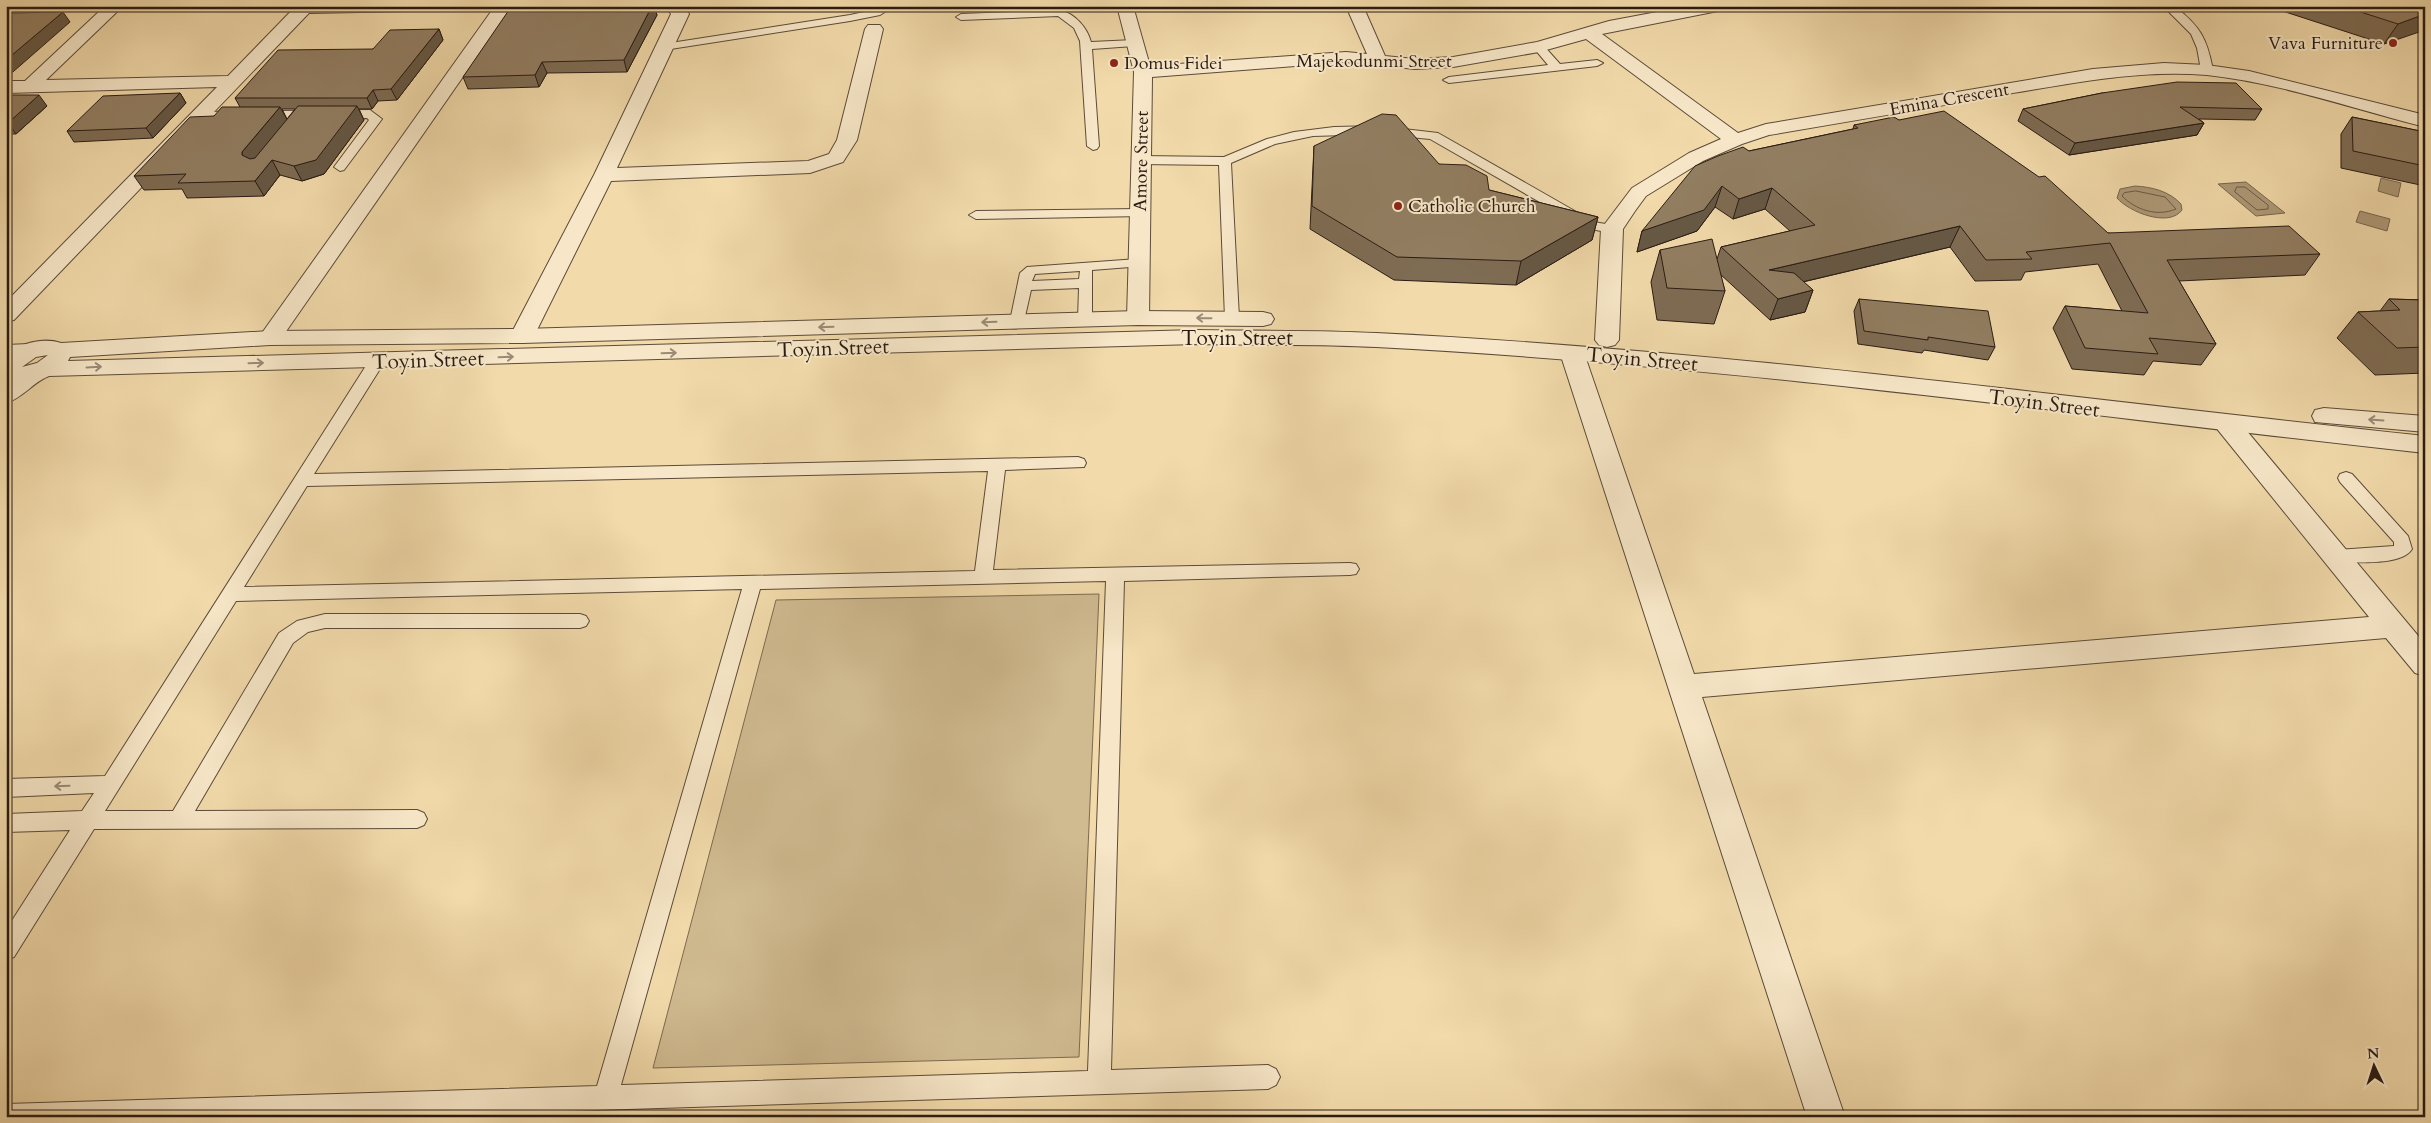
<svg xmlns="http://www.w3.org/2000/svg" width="2431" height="1123" viewBox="0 0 2431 1123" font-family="Cardo,serif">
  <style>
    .green { fill: #d0ba90; stroke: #7c6a52 }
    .water { fill: #ae9977; stroke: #79674f }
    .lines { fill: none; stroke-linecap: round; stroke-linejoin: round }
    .shore { stroke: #6c5a45; stroke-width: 1 }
    .service-casing { stroke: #5b4b39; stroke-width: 2 }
    .minor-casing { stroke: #5b4b39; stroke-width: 2 }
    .tertiary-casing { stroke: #5b4b39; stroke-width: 2 }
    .service { fill: #f7e7c8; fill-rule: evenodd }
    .minor { fill: #f7e7c8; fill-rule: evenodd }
    .tertiary { fill: #f7e7c8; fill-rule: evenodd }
    .wall { fill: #7e6c54; stroke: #291b13; fill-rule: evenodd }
    .shaded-wall { fill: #665845; stroke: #291b13 }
    .building { fill: #927e62; stroke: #291b13 }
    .oneway { stroke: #9a8b77 }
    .poi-dot { fill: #8f2418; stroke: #f7e7c8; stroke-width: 2 }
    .labels { text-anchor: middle; stroke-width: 4; stroke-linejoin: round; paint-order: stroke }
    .far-poi-label { font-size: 18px; fill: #291b13; stroke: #f7e7c8; text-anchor: start }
    .far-street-label { font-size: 18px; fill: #291b13; stroke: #f7e7c8 }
    .street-label { font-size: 21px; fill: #291b13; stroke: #f7e7c8 }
  </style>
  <rect width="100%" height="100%" fill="#f2daaa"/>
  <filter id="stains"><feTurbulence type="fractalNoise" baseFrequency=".004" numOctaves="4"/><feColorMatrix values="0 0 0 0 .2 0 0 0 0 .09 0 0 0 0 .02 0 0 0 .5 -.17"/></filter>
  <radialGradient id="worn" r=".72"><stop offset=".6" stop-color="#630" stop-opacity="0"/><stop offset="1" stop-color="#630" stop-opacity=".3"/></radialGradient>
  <polygon class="green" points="1099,594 1079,1057 653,1068 776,600"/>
  <g class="water">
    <polygon points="2381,178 2401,183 2398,197 2378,191"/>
    <polygon points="2246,182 2285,213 2256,216 2218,184"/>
    <path d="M2135,186C2152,187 2169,191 2181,204L2182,210C2169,228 2129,212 2117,198L2120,189Z"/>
    <polygon points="2360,211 2390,219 2387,231 2356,222"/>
  </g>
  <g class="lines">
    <g class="shore">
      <polygon points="2237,187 2245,187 2268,205 2268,209 2257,210 2235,192"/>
      <path d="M2136,191L2165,197L2176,209C2157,217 2136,210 2122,196L2124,193Z"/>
    </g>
    <defs>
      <g id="service">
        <polygon points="880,6 894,6 880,15 850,21 664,50 658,47 664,44 850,15 873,10"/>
        <path d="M2163,6H2174C2200,26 2207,38 2213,70L2211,72L2207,73L2201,70L2197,48L2191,34Z"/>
        <path d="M1060,10C1075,14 1087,27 1091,42L1134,40L1140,43L1134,46L1092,49L1099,146L1097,149L1093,150L1087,146L1080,41L1074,28L1058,16L961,20L956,17L961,14Z"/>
        <polygon points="1539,44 1543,45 1560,64 1597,60 1603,63 1597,66 1449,83 1443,80 1449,77 1548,65 1533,47"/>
        <polygon points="370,110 382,119 344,170 340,171 334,167 369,120 367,118 199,120 193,116 199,112"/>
        <polygon points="1378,126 1438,133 1594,222 1617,226 1619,229 1612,233 1585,228 1430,139 1378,134 1313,136 1275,144 1231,163 1239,318 1232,322 1225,318 1219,165 1139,164 1133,160 1139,156 1224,157 1267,139 1294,132 1334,127"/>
        <polygon points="1139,209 1146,213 1144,216 976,219 969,215 976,211"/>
        <path d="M1138,259L1143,260L1145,263L1143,266L1092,270V319L1090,322H1080L1078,319L1079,288L1031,290L1024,321L1017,325L1010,321L1020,273L1027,267ZM1080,271L1079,279L1032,281L1035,274Z"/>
        <path d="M377,356L385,361L314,474L1078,457L1084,459L1086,463L1084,467L1005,470L993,570L1350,563L1356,564L1359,569L1356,574L1350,575L1124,581L1111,1070L1268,1065L1276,1069L1280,1077L1276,1085L1268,1089L371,1117H6V1104L597,1086L742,589L236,601L105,811H173L279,633L297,621L325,614H580L586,616L589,621L586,626L580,628H325L308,632L293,643L195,811L417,810L424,813L427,819L424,825L417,828L94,829L14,957L6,960V930L70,830L6,832V814L82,811L94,793L6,797V779L105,776L369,361ZM988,471L975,571L244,587L307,486ZM1106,581L1088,1071L621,1085L760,589Z"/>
        <path d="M2346,472L2352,474L2408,536L2412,549C2402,566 2355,562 2337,562L2331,560L2328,556L2331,552L2337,550L2394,546V542L2340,482L2338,478L2340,474Z"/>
      </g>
      <g id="minor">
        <polygon points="105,6 123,6 46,80 228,76 296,6 419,6 417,10 411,11 309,13 14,320 6,322 6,302 217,87 6,93 6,81 25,81"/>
        <polygon points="495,6 512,6 278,343 270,345 262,343 258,338 262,333"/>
        <polygon points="665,6 684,6 689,14 617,168 808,161 829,154 837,140 865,29 868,25 880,25 883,29 857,140 843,162 810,173 611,181 534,336 530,341 522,343 514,341 510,336 594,175 671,14"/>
        <path d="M1117,6H1133L1150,66L1346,52L1367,54L1346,6H1363L1385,56L1415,59L1453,57L1537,42L1609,21L1689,6H1726L1724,10L1718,11L1602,34L1738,133L1766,124L2093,69L2164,63L2207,65L2249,71L2425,115V127C2353,109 2281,83 2207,75C2138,69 2069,84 2001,95C1924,109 1847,122 1769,135L1742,144L1703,161L1646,196L1635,211L1623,229L1619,340L1615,345L1607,347L1599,345L1595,340L1601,229L1632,188L1689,153L1721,139L1586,39L1539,52L1453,67L1415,69L1346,62L1152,77L1149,318L1146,323L1138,325L1130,323L1127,318L1134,72Z"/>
        <polygon points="29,344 37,346 41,351 37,356 6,359 6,345"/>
        <polygon points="1572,346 1580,348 1584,353 1694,674 2369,617 2218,430 2215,424 2218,418 2227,416 2236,418 2425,644 2425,676 2415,673 2386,638 1702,697 1845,1117 1807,1117 1560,353 1564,348"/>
      </g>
      <g id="tertiary">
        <path d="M1138,311L1263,312L1271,314L1274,319L1271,324L1263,326L1138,325L522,343L270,345L70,357L68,361L1196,330C1256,331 1316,330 1376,333C1727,350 2075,399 2425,436V453C2075,415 1727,365 1376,347C1316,344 1256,345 1196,344L49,376C33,382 23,398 6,403V383L10,379L6,378V355C19,343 44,337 61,343L270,331L522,329ZM48,355L37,363L22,367L36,357Z"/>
        <polygon points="2324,408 2425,416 2425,432 2315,422 2312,416 2315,410"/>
      </g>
    </defs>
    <use href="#service" class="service-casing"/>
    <use href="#minor" class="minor-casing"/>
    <use href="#tertiary" class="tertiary-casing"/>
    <use href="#service" class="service"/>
    <use href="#minor" class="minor"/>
    <use href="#tertiary" class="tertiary"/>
  </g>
  <g class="wall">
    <polygon points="525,6 581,6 582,8 610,6 654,6 657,15 627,72 547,73 539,87 468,89 463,77"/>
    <polygon points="2267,6 2425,6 2384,44"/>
    <path d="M439,29L443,40L397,100L378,101L372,109H359L364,120L324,174L302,181L280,175L264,196L187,198L182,189L144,190L134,176L214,116L240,107L235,98L373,49ZM282,109H295L287,119Z"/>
    <polygon points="180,93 186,103 153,138 74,142 67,131"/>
    <polygon points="2102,93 2262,109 2255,120 2199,119 2204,123 2197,135 2069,155 2018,121 2023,109"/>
    <polygon points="6,95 47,106 16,134 6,134"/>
    <polygon points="2352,117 2425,132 2425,186 2341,168 2341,134"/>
    <polygon points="1899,120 2108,233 2320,254 2305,275 2179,281 2216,344 2201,365 2153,361 2144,375 2072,369 2053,328 2065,306 2122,311 2098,264 2025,272 2021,280 1975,281 1950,247 1803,282 1813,290 1805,312 1770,320 1720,274 1725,291 1714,324 1657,320 1651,282 1660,250 1717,259 1721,247 1790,231 1765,209 1733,219 1715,207 1697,231 1637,252 1642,231 1749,151 1853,129 1854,125"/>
    <polygon points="1314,146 1439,164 1489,190 1598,217 1592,240 1516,285 1394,280 1310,229"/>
    <polygon points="1859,299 1995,347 1988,360 1924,350 1922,353 1858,344 1854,311"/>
    <polygon points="2389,299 2425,300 2425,373 2375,375 2337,338 2358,312 2380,311"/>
  </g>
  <g class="shaded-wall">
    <polygon points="6,6 13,6 6,13"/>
    <polygon points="652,6 654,6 657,15 627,72 624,60"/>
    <polygon points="63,12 70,22 6,78 6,60"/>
    <polygon points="2425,14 2425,30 2384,44 2398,24"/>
    <polygon points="439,29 443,40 397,100 391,89"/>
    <polygon points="542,62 547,73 539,87 535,75"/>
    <polygon points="373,90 378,101 372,109 367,98"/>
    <polygon points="180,93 186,103 153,138 146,128"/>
    <polygon points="39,95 47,106 16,134 8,123"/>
    <polygon points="357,106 364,120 324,174 302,181 294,166"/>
    <polygon points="280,107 288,121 251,167 242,155 242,152"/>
    <polygon points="2204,123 2197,135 2069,155 2075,143"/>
    <polygon points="272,160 280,175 264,196 255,181"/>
    <polygon points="1722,186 1715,207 1697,231 1637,252 1642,231"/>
    <polygon points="1772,188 1765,209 1733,219 1739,199"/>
    <polygon points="1598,217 1592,240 1516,285 1521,261"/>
    <polygon points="1960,226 1950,247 1768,290 1769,270"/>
    <polygon points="1813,290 1805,312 1770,320 1778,299"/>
  </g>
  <g class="building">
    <polygon points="580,6 578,8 610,6 652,6 624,60 542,62 535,75 463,77 511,7"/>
    <polygon points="2342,6 2425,6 2425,14 2398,24"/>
    <polygon points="63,12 6,60 6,13"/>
    <polygon points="439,29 391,89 373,90 367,98 235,98 278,50 373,49 390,30"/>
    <polygon points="2177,82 2236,83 2262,109 2180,107 2204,123 2075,143 2023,109 2102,93"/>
    <polygon points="180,93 146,128 67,131 103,96"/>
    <polygon points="6,95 39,95 8,123 6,123"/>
    <polygon points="298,106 357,106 316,160 294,166 272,160 255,181 178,183 186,174 134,176 190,117 214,116 222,107 280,107 242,152 242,155 250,159 255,158"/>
    <polygon points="1944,111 2039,177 2045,176 2108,233 2289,226 2320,254 2167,260 2216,344 2149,338 2158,354 2085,348 2065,306 2148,313 2110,243 2026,252 2032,259 1986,260 1960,226 1769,270 1794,273 1813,290 1778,299 1721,247 1815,225 1772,188 1739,199 1722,186 1704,210 1642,231 1695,166 1718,156 1743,147 1749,151 1858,128 1854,125 1894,117 1899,120"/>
    <polygon points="1382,114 1396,115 1439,164 1466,165 1487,176 1489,190 1598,217 1521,261 1397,257 1312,206 1314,146"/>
    <polygon points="2352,117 2425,132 2425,166 2353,151"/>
    <polygon points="1712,239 1725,291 1667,288 1660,250"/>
    <polygon points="1859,299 1988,311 1995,347 1928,337 1928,340 1864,331"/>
    <polygon points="2389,299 2425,300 2425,347 2397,348 2358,312 2400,310"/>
  </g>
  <defs><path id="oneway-shaft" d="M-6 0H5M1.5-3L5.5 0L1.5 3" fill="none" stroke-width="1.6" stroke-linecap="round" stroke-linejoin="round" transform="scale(1.25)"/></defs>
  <g class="oneway">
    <use href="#oneway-shaft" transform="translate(1204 318) rotate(-179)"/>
    <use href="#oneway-shaft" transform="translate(989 322) rotate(178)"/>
    <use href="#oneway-shaft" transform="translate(826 327) rotate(178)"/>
    <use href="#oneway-shaft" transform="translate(669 353) rotate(-2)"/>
    <use href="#oneway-shaft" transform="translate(506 357) rotate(-2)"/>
    <use href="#oneway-shaft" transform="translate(256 363) rotate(-1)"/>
    <use href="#oneway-shaft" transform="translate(94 367) rotate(-3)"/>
    <use href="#oneway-shaft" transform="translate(2376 420) rotate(-176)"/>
    <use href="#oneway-shaft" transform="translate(62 786) rotate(178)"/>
  </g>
  <g class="poi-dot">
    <circle cx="2393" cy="43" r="5"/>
    <circle cx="1114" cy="63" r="5"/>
    <circle cx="1398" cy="206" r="5"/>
  </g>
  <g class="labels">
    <g class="far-poi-label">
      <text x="2383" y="49" text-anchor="end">Vava Furniture</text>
      <text x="1124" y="69">Domus Fidei</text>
      <text x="1408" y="212">Catholic Church</text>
    </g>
    <g class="far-street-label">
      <text x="1374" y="67">Majekodunmi Street</text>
      <text transform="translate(1949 99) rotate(-10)" y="6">Emina Crescent</text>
      <text transform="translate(1141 161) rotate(-89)" y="6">Amore Street</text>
    </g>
    <g class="street-label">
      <text x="1237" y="345">Toyin Street</text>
      <text transform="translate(833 348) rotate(-2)" y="7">Toyin Street</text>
      <text transform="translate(1642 359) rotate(5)" y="7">Toyin Street</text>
      <text transform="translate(428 360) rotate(-2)" y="7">Toyin Street</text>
      <text transform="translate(2044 403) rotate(7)" y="7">Toyin Street</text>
    </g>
  </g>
  <rect width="2431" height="1123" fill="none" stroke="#f2daaa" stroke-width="25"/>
  <rect x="8" y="8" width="2416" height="1108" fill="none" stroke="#291b13" stroke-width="2.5"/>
  <rect x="12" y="12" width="2406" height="1098" fill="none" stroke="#291b13"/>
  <g transform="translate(2374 1066) rotate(356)" stroke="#f7e7c8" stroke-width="4" paint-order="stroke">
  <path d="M0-4L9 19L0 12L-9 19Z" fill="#291b13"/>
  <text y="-8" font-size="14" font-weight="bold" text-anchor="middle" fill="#291b13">N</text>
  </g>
  <rect width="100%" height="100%" filter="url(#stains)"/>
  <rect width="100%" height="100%" fill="url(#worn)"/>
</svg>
